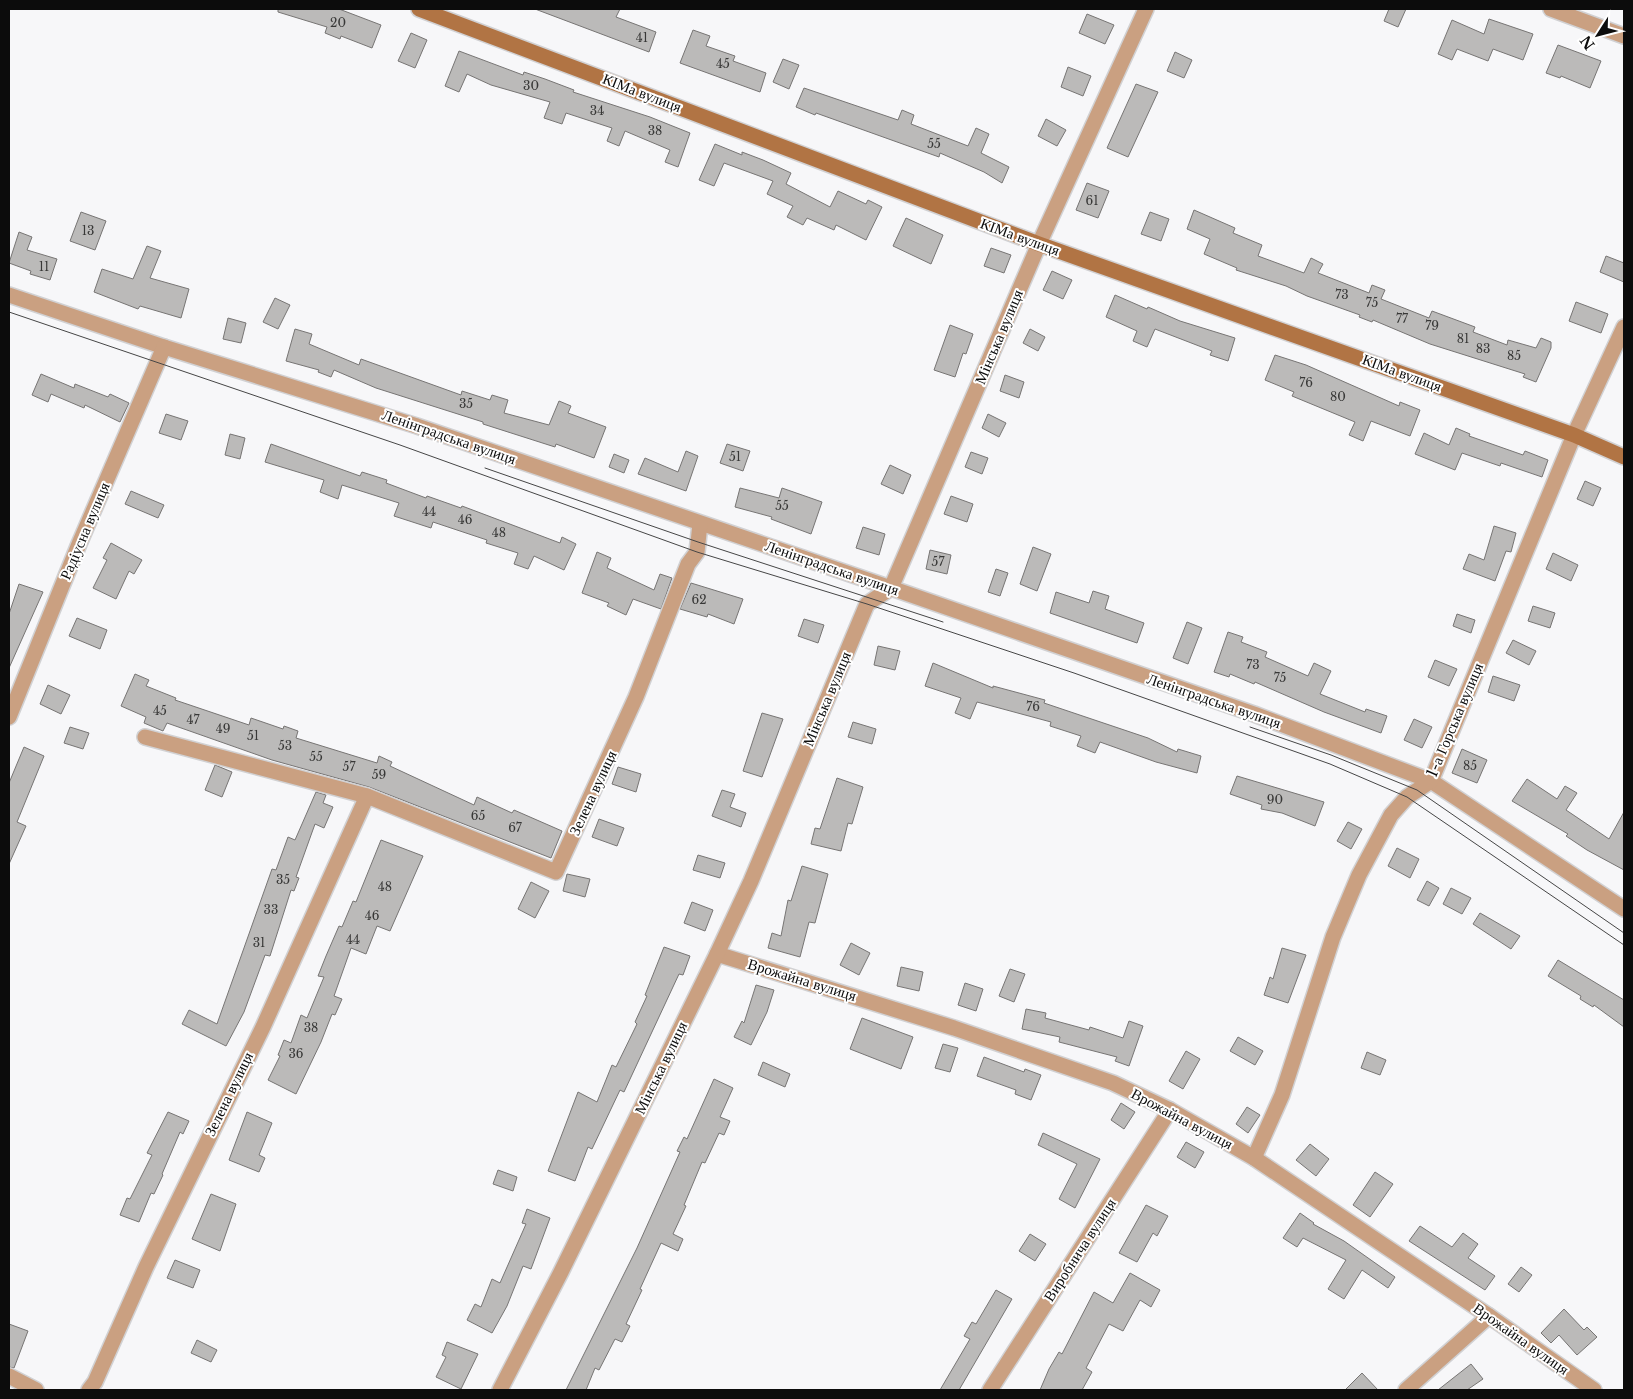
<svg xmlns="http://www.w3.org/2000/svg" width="1633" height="1399" viewBox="0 0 1633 1399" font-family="'Libre Baskerville',serif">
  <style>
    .building { fill: #bbbab9; stroke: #777574 }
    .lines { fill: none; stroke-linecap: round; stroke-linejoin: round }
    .street-casing { stroke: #d1d1d3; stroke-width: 18 }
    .secondary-casing { stroke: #d1d1d3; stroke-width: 18 }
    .street { stroke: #caa081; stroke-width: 15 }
    .secondary { stroke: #b17444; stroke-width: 15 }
    .tram { stroke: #464646; stroke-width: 1 }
    .labels { text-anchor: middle; stroke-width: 4; stroke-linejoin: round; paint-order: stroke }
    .number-label { font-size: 12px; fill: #383837 }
    .street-label { font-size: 15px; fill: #0c0c0c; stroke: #fff }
  </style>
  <rect width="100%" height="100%" fill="#f7f7f9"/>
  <g class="building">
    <polygon points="278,9 339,9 381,25 372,48 341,36 340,39 325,33 327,27 278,12"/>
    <polygon points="535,9 620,9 616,17 656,32 649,52"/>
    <polygon points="1389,9 1406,9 1398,27 1384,21"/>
    <polygon points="1087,14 1114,25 1105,44 1079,33"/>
    <polygon points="1489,19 1533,34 1523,60 1493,49 1488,61 1457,49 1452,60 1438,54 1452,20 1484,34"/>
    <polygon points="693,30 710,36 706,46 735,56 733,61 766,73 760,92 680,63"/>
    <polygon points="411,33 427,40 415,68 398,61"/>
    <polygon points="1558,45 1601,61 1590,88 1561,76 1560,78 1546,73"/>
    <polygon points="459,51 523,75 524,72 545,79 574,90 573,92 650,117 690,133 678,167 665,162 670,150 625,131 619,146 607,141 612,128 566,113 562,124 544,118 550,102 491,85 467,74 459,92 445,86"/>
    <polygon points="1175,52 1192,60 1184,78 1167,71"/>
    <polygon points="783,59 799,65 789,89 773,82"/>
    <polygon points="1068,67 1091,76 1083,96 1061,87"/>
    <polygon points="1136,84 1158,92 1128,157 1107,148"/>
    <polygon points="804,88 898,120 902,110 914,115 911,124 968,146 976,128 989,134 981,153 1009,167 1002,183 984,172 940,153 939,157 816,113 815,115 796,107"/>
    <polygon points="1046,119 1066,130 1057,146 1038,136"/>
    <polygon points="715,144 742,155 742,152 763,160 791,173 786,184 830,207 838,191 866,204 868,200 882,207 866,240 836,225 834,230 807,218 803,225 787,217 793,206 767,194 773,181 724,163 714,186 699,180"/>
    <polygon points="1087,183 1109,191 1098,218 1076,210"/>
    <polygon points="1194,210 1235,228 1233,233 1262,245 1258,256 1304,273 1311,258 1323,264 1318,273 1369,293 1372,285 1385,290 1381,299 1429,318 1432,311 1475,327 1473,332 1507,345 1508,340 1536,348 1541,338 1551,342 1551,348 1536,382 1523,377 1525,374 1430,344 1373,320 1372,322 1359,317 1360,315 1307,296 1286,286 1236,270 1237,268 1204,254 1210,239 1187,229"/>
    <polygon points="81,212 106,221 95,250 70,241"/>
    <polygon points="1150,212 1169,219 1161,241 1141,234"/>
    <polygon points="906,218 943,235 931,264 893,246"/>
    <polygon points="19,232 32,237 27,250 57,259 50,280 30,274 31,271 9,263"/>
    <polygon points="147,246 161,251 150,278 189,289 181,318 140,306 138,309 94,292 102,269 133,279"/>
    <polygon points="991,248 1011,255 1004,273 984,266"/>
    <polygon points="1606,256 1624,263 1624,282 1600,272"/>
    <polygon points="1052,271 1072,280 1063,299 1043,290"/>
    <polygon points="1115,295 1147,309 1148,307 1180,321 1235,338 1228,361 1210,355 1212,351 1155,329 1147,347 1133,341 1137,331 1106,317"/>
    <polygon points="275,298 290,305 278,329 263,322"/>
    <polygon points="1576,302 1608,314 1601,333 1569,321"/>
    <polygon points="228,318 246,323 241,343 223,339"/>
    <polygon points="950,325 973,334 966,354 963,353 955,377 934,370"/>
    <polygon points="295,329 312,334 309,344 359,365 361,359 461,395 462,391 490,400 492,395 508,400 504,413 549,425 559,401 571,406 568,413 606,427 594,458 556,444 555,447 483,424 483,422 376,388 334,370 331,377 318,372 319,370 286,361"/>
    <polygon points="1030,329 1045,337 1038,351 1023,343"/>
    <polygon points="1275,355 1306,365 1399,406 1400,402 1420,410 1410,436 1371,421 1363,441 1349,435 1355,422 1292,396 1294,392 1265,380"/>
    <polygon points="41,374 74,388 75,384 108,397 110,394 129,403 120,422 85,405 84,408 51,394 48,402 32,395"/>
    <polygon points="1005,375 1024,382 1019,398 1000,391"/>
    <polygon points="166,414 188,421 181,440 159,433"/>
    <polygon points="988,414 1006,423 999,437 982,428"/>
    <polygon points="1456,428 1470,434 1469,436 1523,455 1525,451 1548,460 1542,477 1501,463 1500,466 1462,453 1455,470 1415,454 1424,433 1449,445"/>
    <polygon points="230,434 245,438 240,459 225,455"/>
    <polygon points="271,444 360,476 362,472 387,480 386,483 426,498 427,496 461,508 462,506 560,543 562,537 576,544 564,570 534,556 528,569 514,564 518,553 486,543 487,540 433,522 431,528 394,516 399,503 342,485 338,499 320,492 324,480 265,462"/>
    <polygon points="727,444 750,451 743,471 720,463"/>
    <polygon points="686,451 698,456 686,491 638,474 645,458 678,472"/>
    <polygon points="971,452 988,458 982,474 965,467"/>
    <polygon points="614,454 629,460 624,473 609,467"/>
    <polygon points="890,465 911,475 903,494 881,484"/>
    <polygon points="1585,481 1601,488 1593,506 1577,499"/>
    <polygon points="740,488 779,498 782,488 822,502 811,534 771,519 772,517 735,507"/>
    <polygon points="131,491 164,505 158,518 125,504"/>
    <polygon points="951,496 973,504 967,522 944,514"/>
    <polygon points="1494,526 1516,533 1511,552 1506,551 1495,581 1463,569 1469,554 1484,560"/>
    <polygon points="863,527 885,534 879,555 856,548"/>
    <polygon points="111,543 142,560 134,574 129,571 116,599 93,588 107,560 103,558"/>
    <polygon points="1033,547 1051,554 1037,591 1020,584"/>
    <polygon points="930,550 951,555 947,574 926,569"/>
    <polygon points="597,552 611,558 607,568 654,590 660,574 672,578 661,609 633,599 626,615 607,606 609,603 582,593"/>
    <polygon points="1553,553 1578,565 1571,581 1546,569"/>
    <polygon points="996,569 1008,573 1000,596 988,592"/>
    <polygon points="691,583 743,599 734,624 708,614 707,617 680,609"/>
    <polygon points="19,584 43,592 9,668 9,614"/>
    <polygon points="1093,591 1109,596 1105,609 1144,623 1137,643 1050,613 1056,592 1089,603"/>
    <polygon points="1533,606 1555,613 1550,628 1528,621"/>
    <polygon points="1457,614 1475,620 1471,633 1453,626"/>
    <polygon points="77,618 107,630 100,649 69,636"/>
    <polygon points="804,619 824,625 818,643 798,636"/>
    <polygon points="1187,622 1202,628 1188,664 1173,658"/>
    <polygon points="1228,632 1243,637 1241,642 1267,652 1265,657 1308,676 1314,663 1331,671 1320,694 1365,712 1366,709 1387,716 1381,733 1324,712 1255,682 1254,684 1230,674 1229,677 1214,672"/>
    <polygon points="1513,640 1536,651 1529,665 1506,653"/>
    <polygon points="878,646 900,651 895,670 874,665"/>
    <polygon points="1435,660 1457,669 1449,686 1428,677"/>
    <polygon points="933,663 993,688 993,686 1045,700 1044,703 1148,738 1177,752 1178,749 1201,756 1197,773 1156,762 1100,742 1095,753 1077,746 1081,736 1050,726 1051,722 977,702 970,719 955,713 961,698 925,686"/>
    <polygon points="135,674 149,680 146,686 176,698 175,700 249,725 251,718 283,729 284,726 298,731 296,738 377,763 379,756 392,762 390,766 474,805 477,797 512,813 514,810 562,831 551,858 369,787 272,760 167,723 163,731 144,723 146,717 121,706"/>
    <polygon points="1493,676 1520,685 1514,701 1488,692"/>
    <polygon points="48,685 70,695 61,714 40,704"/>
    <polygon points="762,713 783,719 762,777 743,771"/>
    <polygon points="1414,719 1432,727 1422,748 1404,740"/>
    <polygon points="853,722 876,729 872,744 848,737"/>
    <polygon points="70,727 89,733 83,749 64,743"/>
    <polygon points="24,747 44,756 17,822 26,826 9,864 9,783"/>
    <polygon points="1462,749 1487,760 1477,783 1452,773"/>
    <polygon points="215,765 232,772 222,797 205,790"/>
    <polygon points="618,767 641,774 636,792 612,784"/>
    <polygon points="1237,776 1324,802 1315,826 1282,813 1261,809 1262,805 1230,794"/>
    <polygon points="837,778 863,787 852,824 848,823 841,851 811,844 815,828 820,829"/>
    <polygon points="1527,779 1557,799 1565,786 1577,793 1566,810 1609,839 1624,812 1624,870 1587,850 1566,836 1568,834 1512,801"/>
    <polygon points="722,790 735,794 730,807 746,813 741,827 712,816"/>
    <polygon points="316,792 326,795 323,803 333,807 324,828 315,824 296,877 299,878 294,891 291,890 270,956 265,955 244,1012 226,1046 182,1024 189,1010 217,1024 272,869 276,870 288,837 295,840"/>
    <polygon points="599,819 624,828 617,846 592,837"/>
    <polygon points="1348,822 1362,829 1351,849 1337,841"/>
    <polygon points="381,840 423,856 390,931 377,926 366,954 351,948 334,996 342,999 335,1015 332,1014 321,1042 296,1094 268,1080 280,1056 278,1055 284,1040 291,1043 301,1015 307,1018 324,977 318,976 326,956 339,926 342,927 353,901 356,902"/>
    <polygon points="1397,848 1419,859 1410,878 1388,866"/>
    <polygon points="698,855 725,863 720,878 693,870"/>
    <polygon points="802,866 828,874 815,923 809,922 800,957 768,948 772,933 781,936 788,900 791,901"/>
    <polygon points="567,874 590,879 585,897 563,891"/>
    <polygon points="1427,881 1439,888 1429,906 1417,900"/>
    <polygon points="531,882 549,891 535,918 518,909"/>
    <polygon points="1451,888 1471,898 1462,914 1443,904"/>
    <polygon points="692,902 713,910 705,931 684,923"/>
    <polygon points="1480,913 1520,936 1511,949 1473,924"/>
    <polygon points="851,943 870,953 859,975 840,965"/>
    <polygon points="664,947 690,956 683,975 679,974 624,1092 620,1090 592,1149 588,1147 575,1181 548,1171 578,1092 597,1102 612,1065 616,1067 637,1024 635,1022 647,996 645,995"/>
    <polygon points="1282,948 1306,955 1288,1003 1264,995 1270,977 1273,979"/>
    <polygon points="1558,960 1624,1000 1624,1027 1594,1005 1593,1007 1580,999 1581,996 1548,976"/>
    <polygon points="901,967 923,972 919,991 897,986"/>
    <polygon points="1010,969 1025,974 1014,1002 999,996"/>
    <polygon points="965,983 983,989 976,1011 958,1005"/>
    <polygon points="756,985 774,990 767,1012 751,1045 734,1037 742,1021 744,1023"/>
    <polygon points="1026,1009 1046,1013 1045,1018 1089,1030 1090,1027 1123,1038 1129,1021 1143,1026 1129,1066 1115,1061 1117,1057 1059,1042 1060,1037 1022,1029"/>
    <polygon points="862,1018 913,1037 901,1069 850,1049"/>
    <polygon points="1238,1037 1263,1051 1255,1065 1230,1051"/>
    <polygon points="943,1044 958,1048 950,1072 935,1068"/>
    <polygon points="1186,1051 1200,1059 1183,1089 1169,1081"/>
    <polygon points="1367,1052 1386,1060 1380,1075 1361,1068"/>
    <polygon points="984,1057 1024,1072 1025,1069 1041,1075 1031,1100 1015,1094 1016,1090 977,1076"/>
    <polygon points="763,1062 790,1074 785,1087 758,1075"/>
    <polygon points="714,1079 733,1088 720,1117 730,1121 724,1135 719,1133 705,1163 702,1162 684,1205 686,1206 673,1234 683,1239 678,1251 661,1243 640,1289 642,1290 626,1324 630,1326 622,1342 615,1339 599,1370 595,1368 586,1390 566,1390 637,1248 680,1152 677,1151 684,1137 687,1139"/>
    <polygon points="1121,1103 1135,1112 1124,1129 1111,1120"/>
    <polygon points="1247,1107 1260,1115 1248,1133 1236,1124"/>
    <polygon points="168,1112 189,1121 183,1134 180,1132 162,1174 163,1175 154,1194 151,1193 139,1222 120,1215 127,1198 130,1199 152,1155 147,1153"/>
    <polygon points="247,1112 272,1123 259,1155 265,1158 259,1172 229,1160"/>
    <polygon points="1043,1133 1100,1159 1075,1208 1059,1199 1077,1164 1038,1145"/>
    <polygon points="1186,1142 1204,1152 1195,1168 1177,1157"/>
    <polygon points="1310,1144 1329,1159 1316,1176 1296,1160"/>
    <polygon points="498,1170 517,1177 513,1191 493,1184"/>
    <polygon points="1375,1172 1393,1184 1370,1217 1353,1205"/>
    <polygon points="211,1194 236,1204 220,1251 192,1239"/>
    <polygon points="1146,1205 1168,1216 1157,1236 1153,1233 1137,1262 1119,1253"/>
    <polygon points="527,1209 550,1218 531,1269 523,1266 507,1306 492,1333 467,1320 475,1304 481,1307 492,1279 500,1283 526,1224 522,1223"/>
    <polygon points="1300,1213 1314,1223 1313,1224 1344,1241 1395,1277 1388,1288 1362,1270 1344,1299 1328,1289 1346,1260 1303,1238 1297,1247 1283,1238"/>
    <polygon points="1420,1226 1452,1247 1463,1233 1478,1244 1468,1258 1495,1276 1485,1290 1409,1241"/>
    <polygon points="1030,1234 1046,1244 1035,1261 1019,1251"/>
    <polygon points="175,1260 200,1270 193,1288 167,1278"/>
    <polygon points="1521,1267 1532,1275 1519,1292 1508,1284"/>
    <polygon points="1130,1273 1160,1290 1151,1307 1140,1300 1123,1331 1109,1324 1086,1368 1092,1372 1082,1390 1040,1390 1049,1369 1059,1352 1062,1354 1094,1292 1113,1303"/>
    <polygon points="996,1290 1012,1299 959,1390 940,1390 970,1339 964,1336 972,1322 976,1324"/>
    <polygon points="1564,1309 1584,1330 1587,1327 1597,1337 1577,1355 1559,1335 1551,1343 1541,1333"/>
    <polygon points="9,1324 28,1331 14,1368 9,1367"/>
    <polygon points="197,1340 217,1350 211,1362 191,1353"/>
    <polygon points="447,1342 478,1354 461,1389 436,1377 446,1357 442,1355"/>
    <polygon points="1471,1364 1483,1379 1467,1390 1438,1390"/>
    <polygon points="1362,1373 1378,1390 1345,1390"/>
  </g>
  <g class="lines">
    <defs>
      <g id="street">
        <polyline points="1551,9 1624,36"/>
        <polyline points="9,295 164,347 417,426 891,588 1254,714 1431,781 1624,909"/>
        <polyline points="9,717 79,544 164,347"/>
        <polyline points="145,737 367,796"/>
        <polyline points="717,954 954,1028 1113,1083 1170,1110 1254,1158 1489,1316 1594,1390"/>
        <polyline points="1254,1158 1282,1095 1333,937 1359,875 1391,815 1407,797 1431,781 1574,435 1624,327"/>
        <polyline points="9,1376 36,1390"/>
        <polyline points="89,1390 95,1382 146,1267 263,1027 367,796 556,872 636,697 688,564 697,552 700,524"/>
        <polyline points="500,1390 561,1272 717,954 751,881 867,604 891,588 1039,244 1146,9"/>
        <polyline points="990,1390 1170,1110"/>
        <polyline points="1406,1390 1489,1316"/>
      </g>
      <polyline id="secondary" points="419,9 1039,244 1574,435 1624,457"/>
    </defs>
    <use href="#street" class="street-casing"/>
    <use href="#secondary" class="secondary-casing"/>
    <use href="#street" class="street"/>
    <use href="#secondary" class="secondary"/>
    <g class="tram">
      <polyline points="9,312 400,445 697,552 867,604 1074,673 1330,764 1407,797 1624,945"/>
      <polyline points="485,468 698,542 943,622"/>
      <polyline points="1250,727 1331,755 1417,790 1624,933"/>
    </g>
  </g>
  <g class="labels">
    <g class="number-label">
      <text x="338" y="27">20</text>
      <text x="642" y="42">41</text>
      <text x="723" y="68">45</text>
      <text x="531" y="90">30</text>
      <text x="597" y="115">34</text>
      <text x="655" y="135">38</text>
      <text x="934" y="148">55</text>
      <text x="1092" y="205">61</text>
      <text x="88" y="235">13</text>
      <text x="44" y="271">11</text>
      <text x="1342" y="299">73</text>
      <text x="1372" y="307">75</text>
      <text x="1402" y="323">77</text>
      <text x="1432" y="330">79</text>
      <text x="1463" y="343">81</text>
      <text x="1483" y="353">83</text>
      <text x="1514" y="360">85</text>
      <text x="1306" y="387">76</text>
      <text x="1338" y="401">80</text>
      <text x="466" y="408">35</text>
      <text x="735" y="461">51</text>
      <text x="782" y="510">55</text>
      <text x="429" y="516">44</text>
      <text x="465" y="524">46</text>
      <text x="499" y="537">48</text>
      <text x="938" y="566">57</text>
      <text x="699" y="604">62</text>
      <text x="1253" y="669">73</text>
      <text x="1280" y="682">75</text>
      <text x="1033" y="711">76</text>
      <text x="160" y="715">45</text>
      <text x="193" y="724">47</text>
      <text x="223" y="733">49</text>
      <text x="253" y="740">51</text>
      <text x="285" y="750">53</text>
      <text x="316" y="761">55</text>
      <text x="1470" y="770">85</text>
      <text x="349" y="771">57</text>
      <text x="379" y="779">59</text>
      <text x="1275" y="804">90</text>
      <text x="478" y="820">65</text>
      <text x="515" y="832">67</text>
      <text x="283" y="884">35</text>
      <text x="385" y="891">48</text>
      <text x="271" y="914">33</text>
      <text x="372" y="920">46</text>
      <text x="353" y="944">44</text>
      <text x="259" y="947">31</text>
      <text x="311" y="1032">38</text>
      <text x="296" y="1058">36</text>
    </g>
    <g class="street-label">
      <text transform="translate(642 93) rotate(21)" y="5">КІМа вулиця</text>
      <text transform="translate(1020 237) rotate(20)" y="5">КІМа вулиця</text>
      <text transform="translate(999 337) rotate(-67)" y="5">Мінська вулиця</text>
      <text transform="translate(1402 373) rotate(20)" y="5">КІМа вулиця</text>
      <text transform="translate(449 437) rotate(19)" y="5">Ленінградська вулиця</text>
      <text transform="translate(85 531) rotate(-67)" y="5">Радіусна вулиця</text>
      <text transform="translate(832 568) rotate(19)" y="5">Ленінградська вулиця</text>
      <text transform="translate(827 699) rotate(-67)" y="5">Мінська вулиця</text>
      <text transform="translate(1214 701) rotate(19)" y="5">Ленінградська вулиця</text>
      <text transform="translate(1455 720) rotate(-67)" y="5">1-а Горська вулиця</text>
      <text transform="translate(593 793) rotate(-65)" y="5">Зелена вулиця</text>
      <text transform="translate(802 980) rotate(17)" y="5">Врожайна вулиця</text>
      <text transform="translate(661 1068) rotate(-64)" y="5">Мінська вулиця</text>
      <text transform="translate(229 1094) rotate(-64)" y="5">Зелена вулиця</text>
      <text transform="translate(1182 1119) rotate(28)" y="5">Врожайна вулиця</text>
      <text transform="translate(1080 1250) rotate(-57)" y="5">Виробнича вулиця</text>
      <text transform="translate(1521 1339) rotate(35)" y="5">Врожайна вулиця</text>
    </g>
  </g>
  <rect width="1633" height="1399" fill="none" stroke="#0c0c0c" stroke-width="20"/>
  <g transform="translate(1598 35) rotate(234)" stroke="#ffffff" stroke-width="4" paint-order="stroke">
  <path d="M0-4L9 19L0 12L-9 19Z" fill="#0c0c0c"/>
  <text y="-8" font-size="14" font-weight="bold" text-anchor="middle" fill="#0c0c0c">N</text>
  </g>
</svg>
